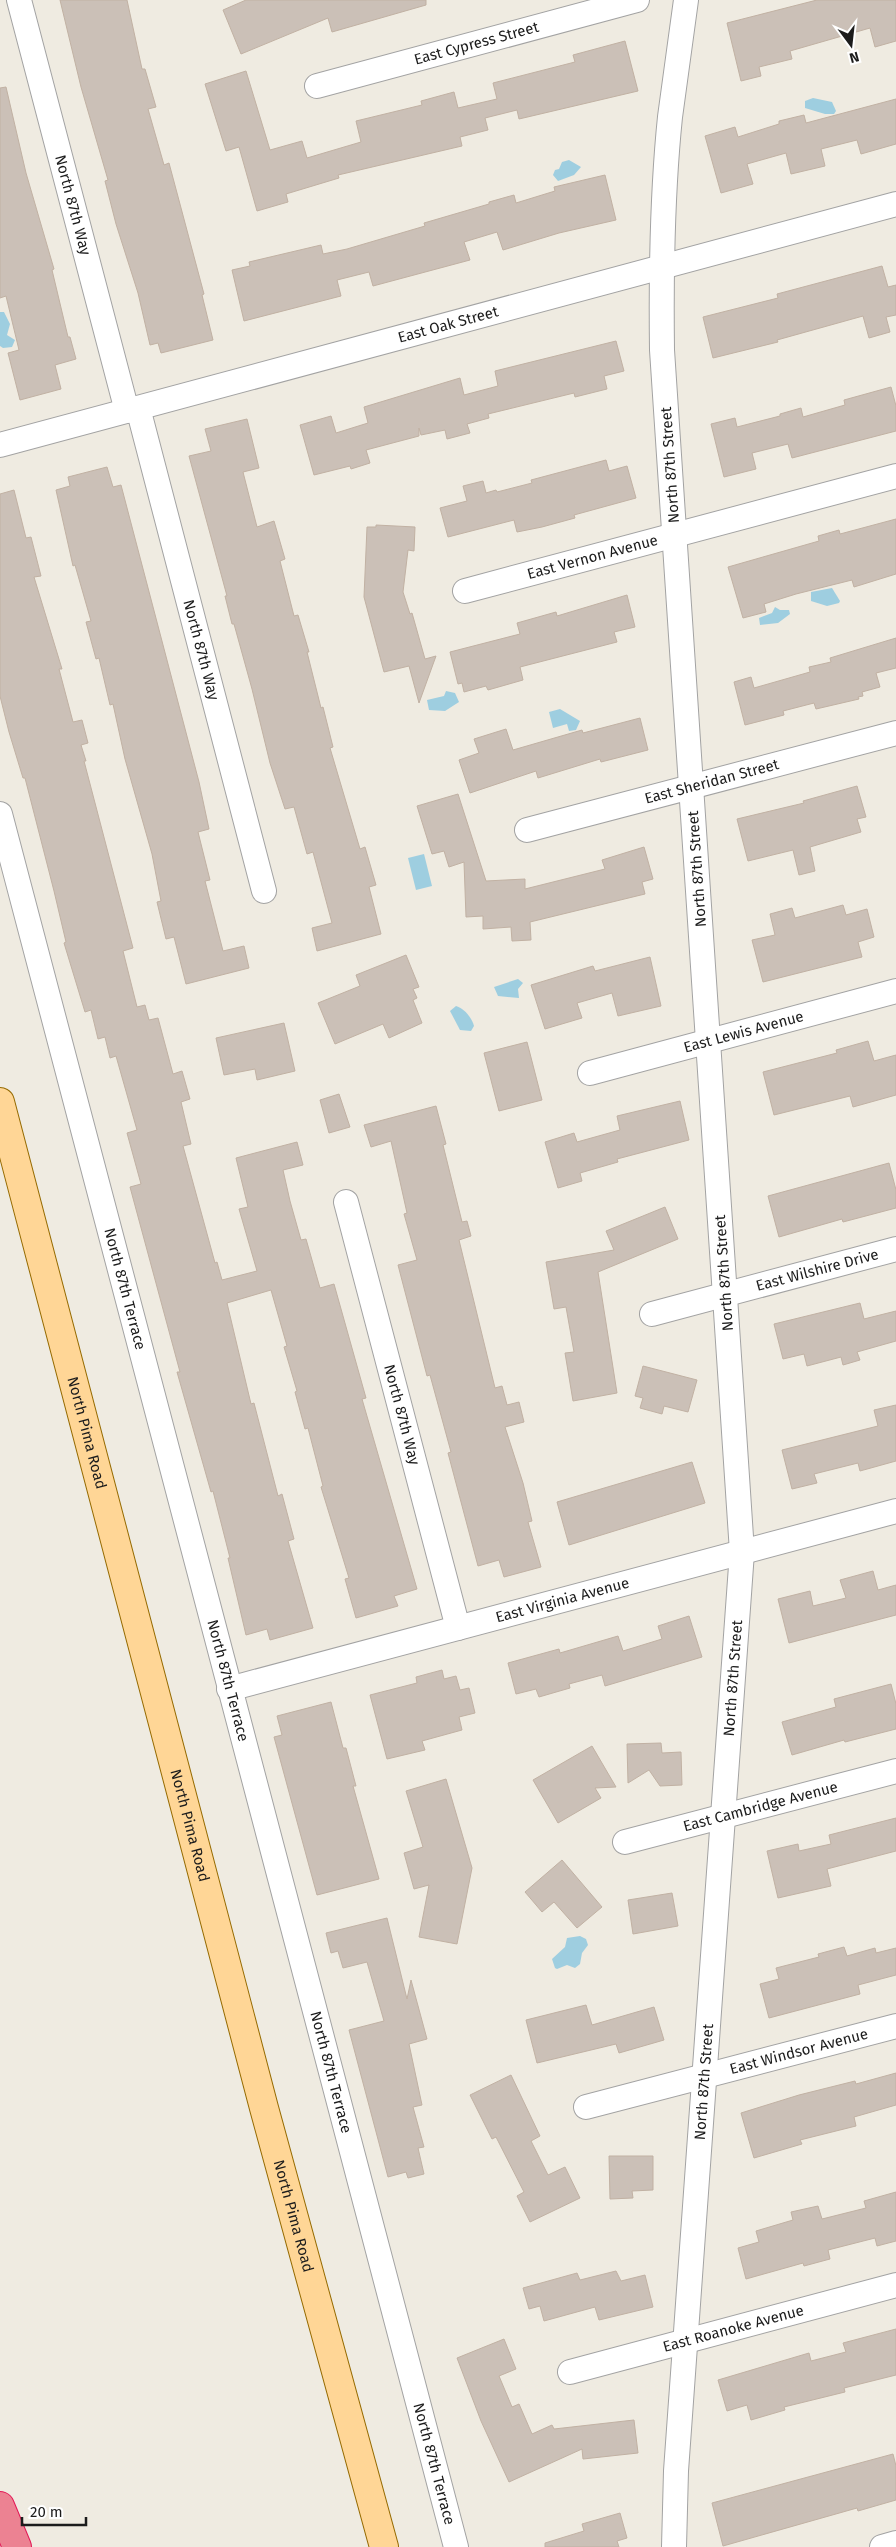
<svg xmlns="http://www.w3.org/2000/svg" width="896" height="2547" viewBox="0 0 896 2547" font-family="'Fira Sans',sans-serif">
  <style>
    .water { fill: #9ecee0 }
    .building { fill: #cbc0b7; stroke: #c1b1a3 }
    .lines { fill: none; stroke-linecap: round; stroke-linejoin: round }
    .minor-casing { stroke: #a3a3a3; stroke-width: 26 }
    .major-casing { stroke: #956a00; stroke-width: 30 }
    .highway-casing { stroke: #e31755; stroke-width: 30 }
    .minor { stroke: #fff; stroke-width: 24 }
    .major { stroke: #ffd696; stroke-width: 28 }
    .highway { stroke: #ec8292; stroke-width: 28 }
    .labels { text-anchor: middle; stroke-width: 4; stroke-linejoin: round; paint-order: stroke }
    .street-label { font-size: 15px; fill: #1c1c1c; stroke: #fff }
  </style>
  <rect width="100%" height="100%" fill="#efebe1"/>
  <g class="water">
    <polygon points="813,98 832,102 836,111 834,114 825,114 805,108 805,101"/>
    <polygon points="569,160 581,167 574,175 558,181 553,175 555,170 559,169 562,162"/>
    <polygon points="0,312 4,312 10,324 7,335 15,340 12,347 3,348 0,346"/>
    <polygon points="832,588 840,601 839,603 827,606 811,601 811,592"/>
    <polygon points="775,607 780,610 789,610 790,614 778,623 760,625 759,618 772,613"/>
    <polygon points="446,691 455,693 459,702 445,711 429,710 427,700 444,696"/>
    <polygon points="560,709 580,721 576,730 569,731 567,724 553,728 549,712"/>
    <polygon points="424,854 432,886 416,890 408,858"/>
    <polygon points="518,979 523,983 518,989 519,998 498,996 494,987"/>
    <path d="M456,1006C464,1008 472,1018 474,1026L471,1031L460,1030L450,1011Z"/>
    <polygon points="580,1936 586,1939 588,1945 582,1953 580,1964 575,1968 567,1965 557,1969 555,1968 552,1959 565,1947 567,1938"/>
  </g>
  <g class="building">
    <polygon points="60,0 127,0 142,69 145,69 156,107 148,109 164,165 169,163 204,294 202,295 213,340 161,353 158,343 150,345 138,293 116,224 105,181 108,180 81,87"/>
    <polygon points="246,0 426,0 426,5 332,32 328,18 241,54 223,10"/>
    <polygon points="817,0 896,0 896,41 875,47 870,28 790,51 792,59 759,67 761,76 741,81 727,23"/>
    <polygon points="625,41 638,91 519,119 517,110 485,118 488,130 460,137 462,146 338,175 339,178 286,194 288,202 257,211 239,147 226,151 205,84 246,71 270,150 302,141 307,158 361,142 356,121 422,105 421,101 454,92 458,108 497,99 493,83 575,62 573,55"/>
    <polygon points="6,87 26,173 54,269 52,270 68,337 70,337 76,359 55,365 61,389 20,400 8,353 19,350 6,296 0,298 0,88"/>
    <polygon points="896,99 896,144 861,154 857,140 821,149 825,166 791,174 786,153 747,164 753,184 721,193 705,136 735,127 738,137 779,124 779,121 804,115 806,123"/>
    <polygon points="605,175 616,220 559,233 503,250 497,232 464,242 470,260 373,286 369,272 337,280 341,296 244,321 232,270 250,266 249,262 321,245 323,254 347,249 425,226 424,223 489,204 489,202 514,195 516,203 555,191 554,187"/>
    <polygon points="882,266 888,287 896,285 896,315 886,317 890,332 869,338 863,316 777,340 778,342 713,358 703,317 778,298 777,294"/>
    <polygon points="616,341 624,371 604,376 607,389 575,397 574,393 488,414 489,418 467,424 470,433 447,439 445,430 421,435 419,428 419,436 366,450 370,463 351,469 350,466 314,475 300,425 331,416 336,433 368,423 364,407 460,378 464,395 498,386 495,371"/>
    <polygon points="891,387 896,406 896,431 792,458 788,444 752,453 756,469 724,477 711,424 735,418 737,427 780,416 780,414 801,408 803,417 845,405 844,400"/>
    <polygon points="247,419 259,468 243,472 257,527 274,521 285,559 280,561 294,616 298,615 309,652 307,652 321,708 323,707 333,747 330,748 360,849 365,847 376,885 369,887 381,934 317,951 312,928 332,923 313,852 307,854 294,807 285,809 270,763 252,689 234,624 232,624 225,596 227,596 189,456 211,451 205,429"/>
    <polygon points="606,460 609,471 627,466 636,498 574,515 575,518 542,527 517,532 514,520 448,537 440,508 467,501 463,486 483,481 486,493 496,490 497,492 532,483 531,480"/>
    <polygon points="107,467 113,487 121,485 199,782 209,829 198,832 210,880 205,881 223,951 244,946 249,968 186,984 174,937 166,939 157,902 161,901 152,854 125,759 113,704 110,705 99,658 96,659 86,622 91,621 75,565 73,566 56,490 70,486 68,477"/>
    <polygon points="14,490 26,538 31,537 41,576 34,577 62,669 59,669 73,722 82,720 88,743 81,745 86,761 84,761 133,948 123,951 137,1007 145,1005 149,1020 158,1018 173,1074 182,1071 190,1099 181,1102 191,1144 183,1146 215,1263 217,1262 222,1280 257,1271 239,1209 248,1207 236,1158 297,1142 303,1165 283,1170 290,1201 301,1240 306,1239 320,1288 334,1284 366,1398 362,1399 417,1589 394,1596 398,1606 356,1618 345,1579 349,1578 321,1487 323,1486 308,1428 305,1429 295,1392 297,1391 284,1347 287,1346 271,1290 227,1303 251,1404 254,1403 278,1496 282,1494 294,1539 288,1541 313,1628 270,1640 267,1629 246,1635 228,1558 230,1558 213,1491 211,1492 181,1386 177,1372 180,1372 130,1187 141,1184 127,1133 137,1130 116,1056 110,1058 105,1037 98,1039 91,1010 85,1012 64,943 66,942 54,891 25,778 23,778 9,732 0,696 0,494"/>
    <polygon points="896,519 896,574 854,587 852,580 796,594 764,604 766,612 743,618 728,567 819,541 818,536 839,530 840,534"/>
    <polygon points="376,525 415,527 414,551 408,550 403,592 410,614 412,613 425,659 436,656 419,703 409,666 384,672 364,597 367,527 376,527"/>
    <polygon points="627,595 635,627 614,632 617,642 520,667 523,680 488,690 486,686 464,692 462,683 458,684 450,652 520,634 517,623 556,612 557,616"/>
    <polygon points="896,638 896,668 876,673 880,687 862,692 863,696 858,697 859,699 816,709 814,703 783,711 784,715 745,725 734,682 751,677 754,688 810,672 809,667 831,662 830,658"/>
    <polygon points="640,718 648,750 601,762 600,759 538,778 536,771 470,793 459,760 479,753 474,739 506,729 513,750 582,730 583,733"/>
    <polygon points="857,786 866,817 857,819 861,832 810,847 815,871 799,875 793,850 748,861 737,819 804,803 803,801"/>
    <polygon points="458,794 486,881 525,879 525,889 605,869 602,860 644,847 653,879 642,882 645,894 530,922 531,940 512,941 511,927 483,929 483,916 466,917 464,862 449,867 444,851 432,854 417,806"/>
    <polygon points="843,905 846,915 867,909 874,937 858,942 862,957 763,982 752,940 775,935 770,914 792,908 795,918"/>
    <polygon points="406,955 419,987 413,989 417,998 413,1000 422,1023 389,1038 383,1024 335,1044 318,1003 360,986 356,975"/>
    <polygon points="650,957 661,1006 618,1016 612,993 577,1003 582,1018 545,1029 531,985 593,966 595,971"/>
    <polygon points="284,1023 295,1071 257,1080 255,1069 224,1075 216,1038"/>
    <polygon points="868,1041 874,1061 896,1055 896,1095 853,1107 850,1096 774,1115 763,1072 837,1053 836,1050"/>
    <polygon points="527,1042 542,1100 499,1111 484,1053"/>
    <polygon points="339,1094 350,1127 329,1133 320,1100"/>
    <polygon points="680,1101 689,1140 617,1159 618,1162 580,1173 582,1181 558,1188 545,1142 574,1133 577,1142 620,1130 617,1116"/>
    <polygon points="436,1106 446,1144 443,1145 462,1222 467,1221 471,1236 459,1240 495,1388 502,1386 507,1405 519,1402 524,1422 505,1427 523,1483 532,1521 528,1522 541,1567 504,1577 499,1560 478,1566 448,1453 451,1452 430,1375 427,1376 398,1265 417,1260 404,1214 407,1213 391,1141 371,1147 364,1125"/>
    <polygon points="889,1163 896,1190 896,1208 843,1222 842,1219 779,1237 768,1196"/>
    <polygon points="665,1207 678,1239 598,1272 617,1393 573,1401 565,1353 574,1352 566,1307 554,1309 546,1262 614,1250 606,1231"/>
    <polygon points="860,1303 864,1319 896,1311 896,1341 857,1352 860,1360 843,1365 841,1357 807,1366 804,1354 783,1359 774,1324"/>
    <polygon points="643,1366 697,1380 688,1412 664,1406 662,1414 640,1408 643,1398 635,1396"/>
    <polygon points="896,1405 896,1461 860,1471 858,1463 814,1474 817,1483 792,1489 782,1450 878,1426 874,1410"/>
    <polygon points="692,1462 705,1503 569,1545 557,1502"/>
    <polygon points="873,1571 878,1590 896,1585 896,1615 789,1643 778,1599 810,1591 813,1606 846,1598 840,1580"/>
    <polygon points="689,1616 702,1657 605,1686 602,1675 569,1684 570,1688 539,1697 536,1689 516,1694 508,1663 559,1649 560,1653 618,1636 623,1651 662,1639 658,1626"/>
    <polygon points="442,1670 444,1679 456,1676 460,1690 469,1688 475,1713 459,1717 462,1730 422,1741 425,1750 387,1759 370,1695 417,1683 416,1677"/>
    <polygon points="891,1684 896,1704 896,1729 845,1742 844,1740 792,1755 782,1722 836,1707 834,1699"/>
    <polygon points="331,1702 343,1748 346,1748 356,1786 353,1786 379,1879 317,1895 274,1737 282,1735 277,1716"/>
    <polygon points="661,1743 662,1753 681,1752 682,1785 660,1786 649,1770 628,1783 627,1744"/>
    <polygon points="592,1746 616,1787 595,1788 601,1798 558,1823 533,1780"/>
    <polygon points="446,1779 472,1868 457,1944 419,1937 429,1885 414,1889 404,1853 423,1847 406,1791"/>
    <polygon points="896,1818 896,1851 827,1869 831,1886 778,1898 767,1851 798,1844 799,1851 831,1844 829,1835"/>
    <polygon points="562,1860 602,1907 577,1928 554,1902 542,1912 525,1892"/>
    <polygon points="672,1893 678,1926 633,1934 628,1900"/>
    <polygon points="387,1918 407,1999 411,1980 427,2039 409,2044 422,2105 413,2107 424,2147 418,2148 424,2174 408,2178 406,2172 388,2177 349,2030 384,2021 367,1962 343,1968 338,1951 331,1953 326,1933"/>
    <polygon points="844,1947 847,1956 875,1948 876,1953 896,1948 896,1975 858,1985 860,1994 769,2018 760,1984 779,1979 776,1968 819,1957 818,1954"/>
    <polygon points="586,2005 592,2025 654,2007 664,2040 619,2053 616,2044 537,2063 526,2020"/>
    <polygon points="896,2073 896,2105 854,2117 856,2126 800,2140 802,2144 754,2158 741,2113 799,2095 855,2081 856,2084"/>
    <polygon points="511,2075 540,2136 531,2141 548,2175 565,2167 580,2198 530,2222 517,2196 524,2192 496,2137 492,2139 470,2095"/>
    <polygon points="609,2156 653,2156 653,2190 632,2191 633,2198 610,2199"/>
    <polygon points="896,2192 896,2241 877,2246 875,2238 828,2250 830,2259 804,2266 803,2263 746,2279 738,2248 759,2242 756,2231 793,2220 791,2212 818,2206 822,2219 866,2208 864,2201"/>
    <polygon points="616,2271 621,2281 645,2275 653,2307 599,2320 595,2307 544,2321 540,2306 529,2309 523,2288 577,2273 580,2280"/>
    <polygon points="896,2329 896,2375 844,2388 845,2392 784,2407 785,2410 751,2420 747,2405 727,2411 718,2380 809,2353 811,2361 846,2352 843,2343"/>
    <polygon points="504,2339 516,2369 499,2376 512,2407 519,2404 532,2434 552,2425 554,2429 634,2420 638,2453 583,2459 582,2449 509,2482 481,2421 457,2358"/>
    <polygon points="893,2454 896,2466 896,2500 858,2511 857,2508 723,2546 712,2503"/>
    <polygon points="620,2513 627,2538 617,2541 619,2547 545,2547 545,2543 584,2531 582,2524"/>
  </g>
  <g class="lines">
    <defs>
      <g id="minor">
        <path id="s1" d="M19,0L127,411"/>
        <path id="s2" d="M317,86L637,0"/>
        <path id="s3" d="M138,408L264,891"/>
        <path id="s4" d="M0,445L896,204"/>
        <path id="s5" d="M465,591L896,476"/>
        <path id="s6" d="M0,814L456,2547"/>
        <path id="s7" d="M527,830L896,733"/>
        <path id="s8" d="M590,1073L896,991"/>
        <path id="s9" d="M346,1202L458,1628"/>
        <path id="s10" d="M652,1314L896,1249"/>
        <path id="s11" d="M229,1689L896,1511"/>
        <path id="s12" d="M625,1842L896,1771"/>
        <path id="s13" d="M586,2107L896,2026"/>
        <path id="s14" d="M570,2372L896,2285"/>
        <path id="s15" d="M674,2547L676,2471L742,1552L662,350C661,273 662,195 670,117C675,78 681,39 686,0"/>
        <polyline points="882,2547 896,2543"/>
      </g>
      <g id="major">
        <path id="s16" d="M0,1102L264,2108L384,2547"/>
      </g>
      <polyline id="highway" points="0,2506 17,2547"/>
    </defs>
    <use href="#minor" class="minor-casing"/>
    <use href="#major" class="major-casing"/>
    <use href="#highway" class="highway-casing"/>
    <use href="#minor" class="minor"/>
    <use href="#major" class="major"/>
    <use href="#highway" class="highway"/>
  </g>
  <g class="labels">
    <g class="street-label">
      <text dy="5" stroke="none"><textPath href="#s2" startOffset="165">East Cypress Street</textPath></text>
      <text dy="5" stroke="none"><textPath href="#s1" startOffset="212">North 87th Way</textPath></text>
      <text dy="5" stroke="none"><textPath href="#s4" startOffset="464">East Oak Street</textPath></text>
      <text transform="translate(670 465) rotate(-94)" y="5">North 87th Street</text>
      <text dy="5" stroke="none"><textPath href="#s5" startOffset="132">East Vernon Avenue</textPath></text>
      <text dy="5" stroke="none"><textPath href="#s3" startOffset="250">North 87th Way</textPath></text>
      <text dy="5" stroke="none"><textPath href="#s7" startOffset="191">East Sheridan Street</textPath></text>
      <text transform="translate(697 869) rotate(-94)" y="5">North 87th Street</text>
      <text dy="5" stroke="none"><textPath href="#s8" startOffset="159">East Lewis Avenue</textPath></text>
      <text dy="5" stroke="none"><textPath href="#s10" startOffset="171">East Wilshire Drive</textPath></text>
      <text transform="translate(724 1273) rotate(-94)" y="5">North 87th Street</text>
      <text dy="5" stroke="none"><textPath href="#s6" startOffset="491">North 87th Terrace</textPath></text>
      <text dy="5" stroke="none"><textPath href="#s9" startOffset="220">North 87th Way</textPath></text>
      <text dy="5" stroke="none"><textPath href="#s16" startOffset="342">North Pima Road</textPath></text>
      <text dy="5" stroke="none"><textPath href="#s11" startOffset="345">East Virginia Avenue</textPath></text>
      <text dy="5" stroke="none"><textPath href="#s15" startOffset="871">North 87th Street</textPath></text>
      <text dy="5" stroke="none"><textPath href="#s6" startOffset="896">North 87th Terrace</textPath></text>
      <text dy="5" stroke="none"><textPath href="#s12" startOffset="140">East Cambridge Avenue</textPath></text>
      <text dy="5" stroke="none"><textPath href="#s16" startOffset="748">North Pima Road</textPath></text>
      <text dy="5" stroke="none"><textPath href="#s13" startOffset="220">East Windsor Avenue</textPath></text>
      <text dy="5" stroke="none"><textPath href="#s6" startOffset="1301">North 87th Terrace</textPath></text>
      <text dy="5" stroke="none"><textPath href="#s15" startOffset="466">North 87th Street</textPath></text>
      <text dy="5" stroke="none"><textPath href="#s16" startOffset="1152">North Pima Road</textPath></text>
      <text dy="5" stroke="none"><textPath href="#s14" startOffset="169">East Roanoke Avenue</textPath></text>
      <text dy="5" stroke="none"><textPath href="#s6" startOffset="1706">North 87th Terrace</textPath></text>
    </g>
  </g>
  <g transform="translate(851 45) rotate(165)" stroke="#ffffff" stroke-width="4" paint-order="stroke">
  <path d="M0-4L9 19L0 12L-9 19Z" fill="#1c1c1c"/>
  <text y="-8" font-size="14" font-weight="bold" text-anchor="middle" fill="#1c1c1c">N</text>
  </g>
  <path d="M22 2517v8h64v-8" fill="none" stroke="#1c1c1c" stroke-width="2.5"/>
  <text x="30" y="2517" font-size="15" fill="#1c1c1c" stroke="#ffffff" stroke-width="4" paint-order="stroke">20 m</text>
</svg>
